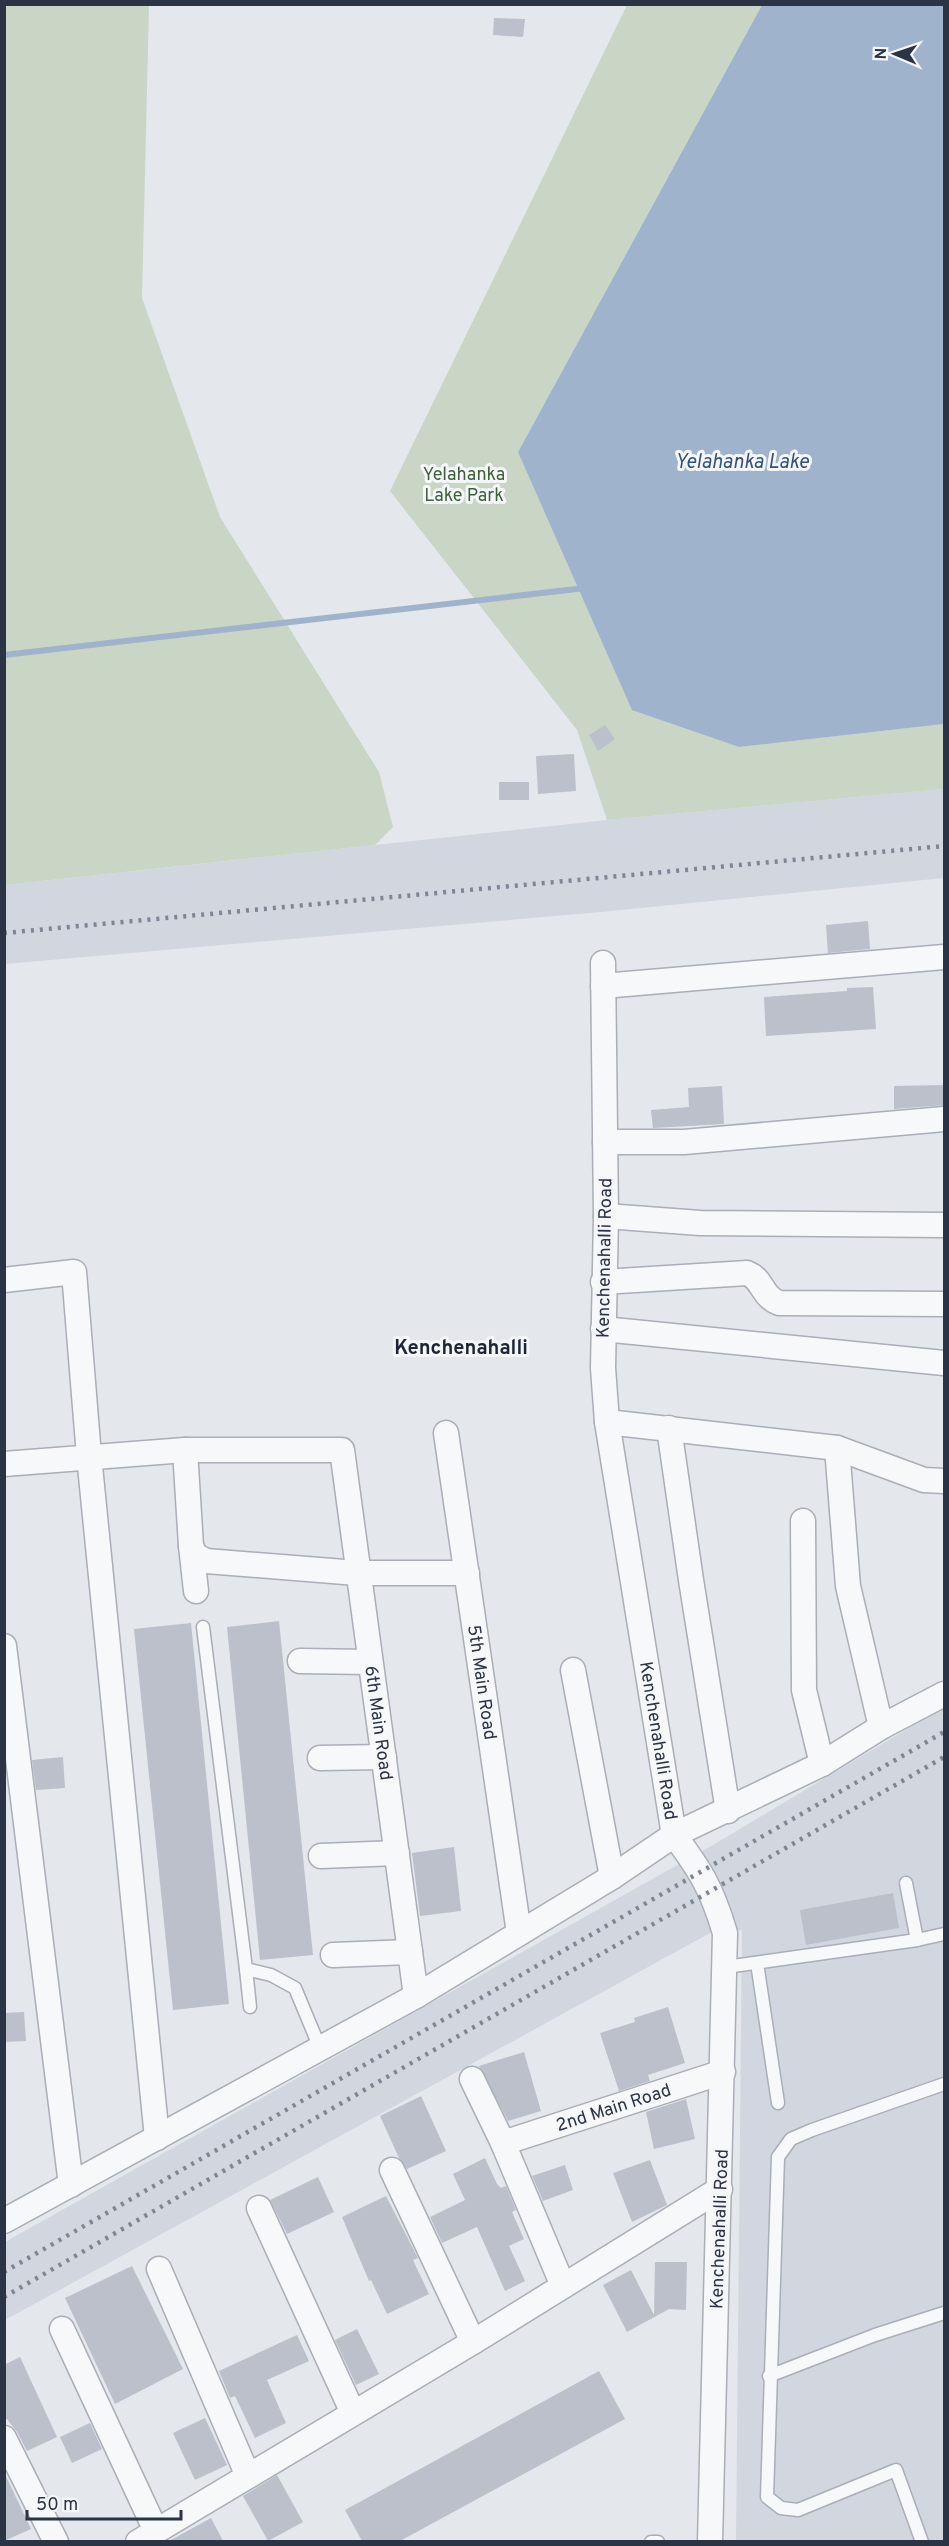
<svg xmlns="http://www.w3.org/2000/svg" width="949" height="2546" viewBox="0 0 949 2546" font-family="Overpass,sans-serif">
  <style>
    .built { fill: #d2d6de }
    .green { fill: #c9d6c5 }
    .water { fill: #9fb4cc }
    .lines { fill: none; stroke-linecap: round; stroke-linejoin: round }
    .stream { stroke: #9fb4cc; stroke-width: 6 }
    .building { fill: #bbc0ca }
    .service-casing { stroke: #a9aeb7; stroke-width: 15 }
    .minor-casing { stroke: #a9aeb7; stroke-width: 27 }
    .service { stroke: #f7f8fa; stroke-width: 12 }
    .minor { stroke: #f7f8fa; stroke-width: 24 }
    .rail { stroke: #7d8696; stroke-width: 4.5; stroke-dasharray: 3 6; stroke-linecap: butt }
    .labels { text-anchor: middle; stroke-width: 6; stroke-linejoin: round; paint-order: stroke }
    .park-label { font-size: 18px; fill: #3f6138; stroke: #f4f6f9 }
    .street-label { font-size: 18px; fill: #2b3445; stroke: #f4f6f9 }
    .water-label { font-size: 20px; font-style: italic; fill: #34527a; stroke: #f4f6f9 }
    .neighbourhood-label { font-size: 20px; font-weight: bold; fill: #1d2536; stroke: #f4f6f9 }
  </style>
  <rect width="100%" height="100%" fill="#e4e7ec"/>
  <g class="built">
    <polygon points="944,789 944,878 601,912 5,964 5,885 607,820"/>
    <polygon points="944,1707 944,2541 736,2541 742,1930 710,1933 5,2320 5,2242 713,1845"/>
  </g>
  <g class="green">
    <polygon points="4,5 149,5 142,298 220,517 379,772 393,827 375,845 5,885"/>
    <polygon points="627,5 762,5 518,452 739,747 944,724 944,789 607,820 577,730 390,491"/>
  </g>
  <polygon class="water" points="762,5 944,5 944,724 739,747 632,710 518,452"/>
  <g class="lines">
    <polyline class="stream" points="4,655 585,588"/>
  </g>
  <g class="building">
    <polygon points="494,18 525,19 523,37 493,35"/>
    <polygon points="605,725 615,739 598,751 589,735"/>
    <polygon points="574,754 576,791 538,794 536,756"/>
    <rect x="499" y="782" width="30" height="18"/>
    <polygon points="868,921 870,949 828,953 826,925"/>
    <polygon points="873,987 876,1029 766,1036 764,997 847,991 847,988"/>
    <polygon points="945,1085 945,1105 894,1109 894,1086"/>
    <polygon points="722,1086 724,1124 653,1128 651,1110 689,1107 688,1088"/>
    <polygon points="279,1621 313,1955 260,1960 227,1627"/>
    <polygon points="191,1623 229,2004 173,2010 134,1629"/>
    <polygon points="63,1757 65,1788 36,1790 32,1760"/>
    <polygon points="454,1847 461,1911 420,1916 412,1853"/>
    <polygon points="893,1893 899,1928 806,1945 800,1910"/>
    <polygon points="668,2007 685,2063 648,2075 650,2081 619,2091 600,2033 635,2022 634,2018"/>
    <polygon points="24,2012 26,2041 4,2042 4,2013"/>
    <polygon points="524,2052 541,2111 508,2121 479,2066"/>
    <polygon points="421,2096 446,2151 407,2169 399,2158 380,2116"/>
    <polygon points="686,2099 695,2139 654,2149 646,2112"/>
    <polygon points="485,2158 497,2184 501,2188 506,2186 516,2210 512,2212 524,2239 509,2246 525,2281 505,2291 477,2227 442,2243 430,2217 465,2200 453,2174"/>
    <polygon points="650,2160 667,2205 632,2222 613,2173"/>
    <polygon points="565,2165 573,2190 543,2201 532,2176"/>
    <polygon points="318,2177 334,2212 287,2234 270,2200"/>
    <polygon points="386,2196 418,2258 413,2260 429,2294 387,2314 371,2280 369,2281 342,2217"/>
    <polygon points="655,2262 687,2262 686,2310 669,2309 627,2332 603,2285 631,2270 654,2315"/>
    <polygon points="132,2266 183,2369 115,2404 65,2298"/>
    <polygon points="357,2329 379,2374 356,2385 335,2340"/>
    <polygon points="297,2335 309,2361 267,2380 286,2423 255,2438 235,2396 230,2398 219,2371"/>
    <polygon points="20,2357 57,2437 27,2451 17,2432 7,2419 4,2419 4,2365"/>
    <polygon points="599,2371 625,2419 400,2541 362,2541 345,2510"/>
    <polygon points="205,2418 227,2465 195,2480 173,2433"/>
    <polygon points="90,2423 102,2449 72,2463 60,2437"/>
    <polygon points="4,2472 31,2529 4,2541"/>
    <polygon points="277,2475 303,2522 268,2541 243,2496"/>
    <polygon points="211,2518 223,2541 169,2541"/>
  </g>
  <g class="lines">
    <defs>
      <g id="service">
        <polyline points="203,1627 246,1969 271,1975 295,1988 320,2048"/>
        <polyline points="906,1883 917,1940"/>
        <polyline points="757,1963 778,2103"/>
        <polyline points="726,1967 917,1940 944,1934"/>
        <polyline points="246,1969 250,2007"/>
        <polyline points="769,2376 875,2335 944,2313"/>
        <polyline points="651,2542 658,2542"/>
        <polyline points="922,2542 896,2470 798,2510 781,2508 767,2497 778,2157 791,2139 812,2130 944,2084"/>
      </g>
      <g id="minor">
        <path id="s1" d="M603,963L606,1216L603,1368L607,1422L674,1835C701,1871 712,1889 725,1933L710,2542"/>
        <polyline points="603,986 944,957"/>
        <polyline points="605,1142 684,1142 944,1119"/>
        <polyline points="606,1216 700,1223 944,1225"/>
        <polyline points="4,1280 74,1272 89,1456 157,2138"/>
        <path d="M603,1282L747,1273C764,1280 760,1295 779,1303L944,1304"/>
        <polyline points="603,1329 944,1363"/>
        <polyline points="607,1422 837,1448 924,1480 944,1481"/>
        <polyline points="669,1428 691,1580 728,1811"/>
        <path id="s2" d="M446,1433L519,1933"/>
        <polyline points="837,1448 848,1586 881,1727"/>
        <polyline points="185,1450 191,1546 195,1555 206,1561 357,1573 467,1573"/>
        <path id="s3" d="M4,1464L185,1450H342L416,1996"/>
        <polyline points="803,1521 804,1690 822,1764"/>
        <polyline points="191,1546 196,1591"/>
        <polyline points="4,1646 71,2185"/>
        <polyline points="300,1661 370,1662"/>
        <polyline points="573,1670 612,1877"/>
        <polyline points="320,1758 384,1757"/>
        <polyline points="321,1856 397,1853"/>
        <polyline points="333,1955 410,1952"/>
        <polyline points="472,2079 503,2143 563,2286"/>
        <path id="s4" d="M503,2143L723,2072"/>
        <polyline points="392,2170 473,2342"/>
        <polyline points="259,2208 353,2413"/>
        <polyline points="4,2221 416,1996 612,1877 674,1835 822,1764 881,1727 944,1694"/>
        <polyline points="159,2269 248,2476"/>
        <polyline points="62,2329 156,2531"/>
        <polyline points="4,2438 56,2542"/>
        <polyline points="138,2542 473,2342 720,2189"/>
      </g>
    </defs>
    <use href="#service" class="service-casing"/>
    <use href="#minor" class="minor-casing"/>
    <use href="#service" class="service"/>
    <use href="#minor" class="minor"/>
    <g class="rail">
      <polyline points="4,933 944,846"/>
      <polyline points="4,2272 944,1732"/>
      <polyline points="4,2297 944,1757"/>
    </g>
  </g>
  <g class="labels">
    <g class="park-label">
      <text x="464" y="480">Yelahanka<tspan x="464" dy="21">Lake Park</tspan></text>
    </g>
    <g class="street-label">
      <text transform="translate(604 1258) rotate(-89)" y="6">Kenchenahalli Road</text>
      <text dy="6" stroke="none"><textPath href="#s2" startOffset="252">5th Main Road</textPath></text>
      <text dy="6" stroke="none"><textPath href="#s3" startOffset="614">6th Main Road</textPath></text>
      <text dy="6" stroke="none"><textPath href="#s1" startOffset="782">Kenchenahalli Road</textPath></text>
      <text dy="6" stroke="none"><textPath href="#s4" startOffset="116">2nd Main Road</textPath></text>
      <text transform="translate(719 2229) rotate(-88)" y="6">Kenchenahalli Road</text>
    </g>
    <g class="water-label">
      <text x="742" y="468">Yelahanka Lake</text>
    </g>
    <g class="neighbourhood-label">
      <text x="461" y="1354">Kenchenahalli</text>
    </g>
  </g>
  <rect width="949" height="2546" fill="none" stroke="#2b3445" stroke-width="12"/>
  <g transform="translate(895 54) rotate(272)" stroke="#f4f6f9" stroke-width="4.5" paint-order="stroke">
  <path d="M0-4.5L10 22L0 15L-10 22Z" fill="#2b3445"/>
  <text y="-9" font-size="16" font-weight="bold" text-anchor="middle" fill="#2b3445">N</text>
  </g>
  <path d="M27 2510v9h154v-9" fill="none" stroke="#2b3445" stroke-width="3"/>
  <text x="36" y="2510" font-size="18" fill="#2b3445" stroke="#f4f6f9" stroke-width="4.5" paint-order="stroke">50 m</text>
</svg>
